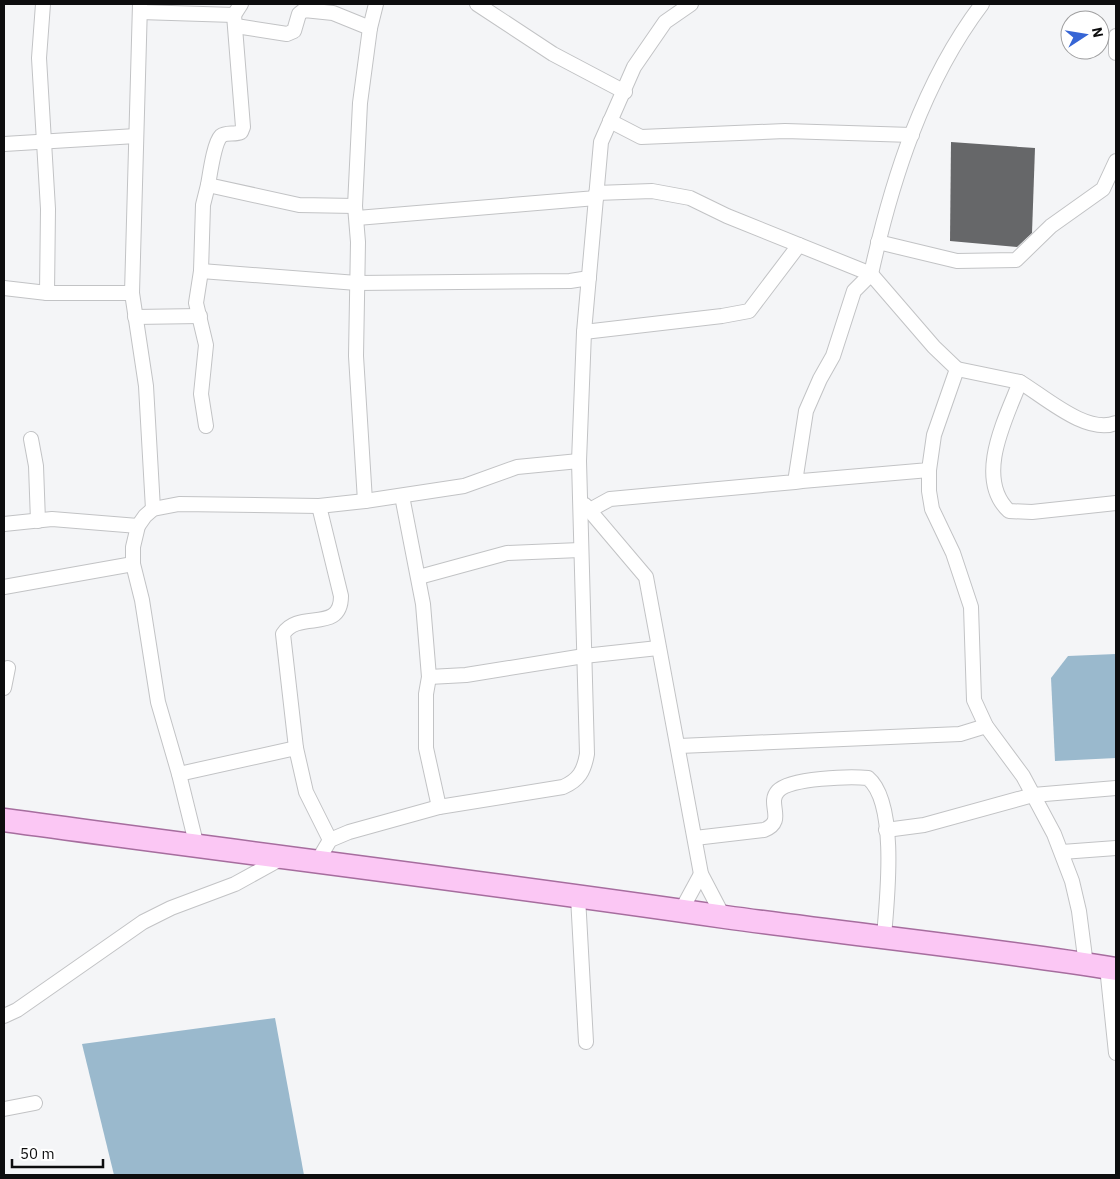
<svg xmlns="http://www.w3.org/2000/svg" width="1120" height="1179" viewBox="0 0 1120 1179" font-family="'IBM Plex Sans',sans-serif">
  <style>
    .water { fill: #9ab9cd }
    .building { fill: #666769 }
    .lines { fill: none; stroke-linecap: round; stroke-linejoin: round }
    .minor-casing { stroke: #c2c3c5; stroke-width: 16 }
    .primary-casing { stroke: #a66d9e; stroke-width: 25 }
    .minor { stroke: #fff; stroke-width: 14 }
    .primary { stroke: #fbc7f4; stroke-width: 22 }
  </style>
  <rect width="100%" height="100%" fill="#f4f5f7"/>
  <g class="water">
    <polygon points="1116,654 1116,758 1055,761 1051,678 1068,656"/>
    <polygon points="275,1018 304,1175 114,1175 82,1044"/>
  </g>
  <polygon class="building" points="951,142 1035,148 1032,233 1017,247 950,241"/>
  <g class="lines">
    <defs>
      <g id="minor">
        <polyline points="140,4 132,293 146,386 153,509"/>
        <polyline points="477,4 553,54 625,92"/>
        <polyline points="140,12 234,15 241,4"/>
        <path d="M234,15L243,127L241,132C235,135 226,132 221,136C214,143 210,174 208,185L299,205L355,206"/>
        <polyline points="236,26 287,34 294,31 299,14 304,10 333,13 370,28"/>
        <polyline points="1116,36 1116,53"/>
        <polyline points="610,121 641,137 785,131 912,135"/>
        <polyline points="4,144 136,136"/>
        <path d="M357,218L596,198V193L652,191L690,198L727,216L871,274C892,179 923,82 982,4"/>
        <polyline points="878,242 957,261 1016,260 1051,226 1103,189 1116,161"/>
        <polyline points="201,271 357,283 570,281 589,278"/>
        <polyline points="4,288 47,293 48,209 39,58 43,4"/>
        <polyline points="47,293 132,293"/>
        <polyline points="135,317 200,316"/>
        <polyline points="584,332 722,316 749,311 799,245"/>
        <path d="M957,369L1020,382C1006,418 974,478 1009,511L1032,512L1116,503"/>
        <path d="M1020,382C1045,397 1087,435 1116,423"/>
        <polyline points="206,426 201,394 206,345 196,303 201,271 203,205 208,185"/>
        <polyline points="31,439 36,466 38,521"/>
        <polyline points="929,470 929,491 932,509 953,553 971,607 974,700 986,726 1023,776 1054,834 1072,881 1079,911 1086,965"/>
        <polyline points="402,496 423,604 429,677 426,694 426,748 439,807"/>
        <polyline points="365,501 356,356 358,242 355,206 360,103 370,28 376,4"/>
        <polyline points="585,505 646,577 701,874 723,916"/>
        <polyline points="590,510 610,499 795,482 802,481 929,470 934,435 957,369 934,347 871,274 854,291 833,356 820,379 806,411 795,482"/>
        <polyline points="4,524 52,519 138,526"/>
        <polyline points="419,577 507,553 580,550"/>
        <polyline points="4,587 133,564"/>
        <polyline points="429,677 466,675 584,656 658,648"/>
        <polyline points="4,688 8,668"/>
        <polyline points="679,746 960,734 986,726"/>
        <path d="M296,748L283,634C299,609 341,634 341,596L319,506"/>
        <polyline points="179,774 296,748 306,792 330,840"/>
        <polyline points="886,830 924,825 1033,795 1116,788"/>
        <path d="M695,838L764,830C787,821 766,804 778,791C790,778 851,776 868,778C898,803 887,900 884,936"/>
        <polyline points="197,847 179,774 158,702 142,600 133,564 133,547 138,526 145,516 153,509 179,504 319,506 365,501 464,486 517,467 579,461"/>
        <polyline points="1062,852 1116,848"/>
        <path d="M317,862L330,840L349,832L439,807L563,787C579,780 584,771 587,754L579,461L584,332L601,142L634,67L665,22L691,4"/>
        <polyline points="578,897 586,1042"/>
        <polyline points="682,909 701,874"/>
        <polyline points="1107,967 1116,1053"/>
        <polyline points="4,1016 17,1010 143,922 171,908 235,884 282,858"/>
        <polyline points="4,1109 35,1103"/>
      </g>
      <path id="primary" d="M4,820C244,853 485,882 725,917C855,935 986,948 1116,969"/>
    </defs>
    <use href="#minor" class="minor-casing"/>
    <use href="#primary" class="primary-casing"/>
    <use href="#minor" class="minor"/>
    <use href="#primary" class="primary"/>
  </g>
  <rect width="1120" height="1179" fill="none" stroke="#0d0d0e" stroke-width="10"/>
  <g transform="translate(1085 35) rotate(78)"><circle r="24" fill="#ffffff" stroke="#9e9e9f"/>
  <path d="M0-4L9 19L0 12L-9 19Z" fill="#3665d5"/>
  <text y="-8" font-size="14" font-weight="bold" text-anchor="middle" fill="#0d0d0e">N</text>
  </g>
  <path d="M12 1159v8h91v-8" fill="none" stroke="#0d0d0e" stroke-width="2.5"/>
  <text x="20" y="1159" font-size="15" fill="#0d0d0e" stroke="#ffffff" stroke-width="4" paint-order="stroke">50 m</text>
</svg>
